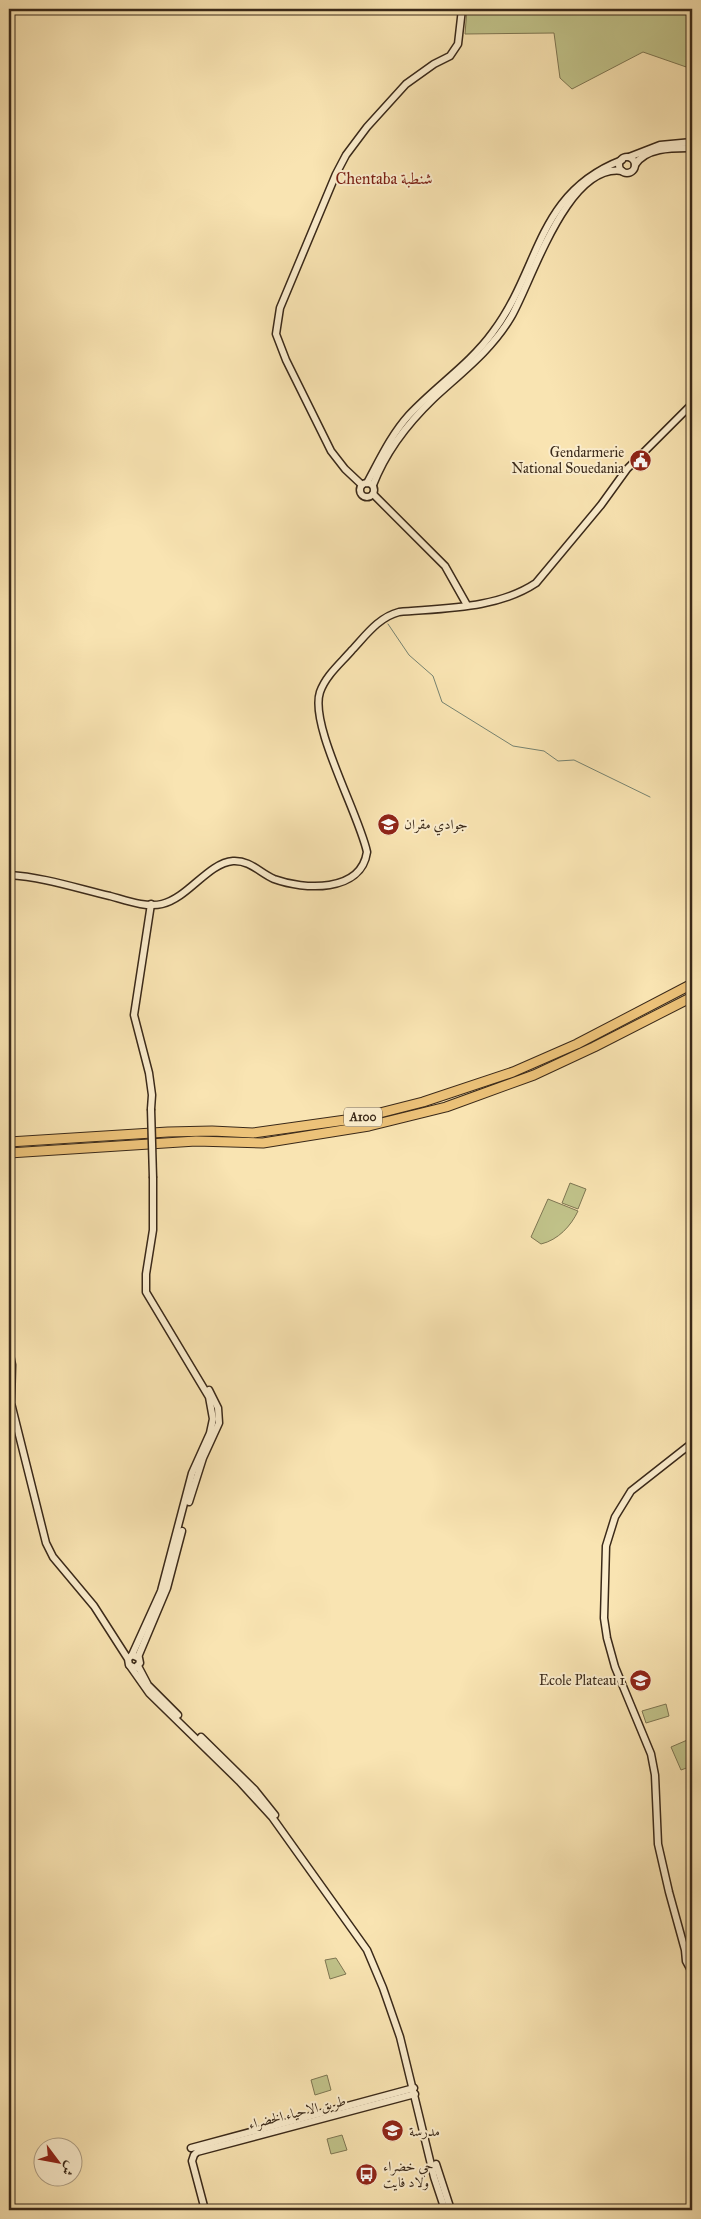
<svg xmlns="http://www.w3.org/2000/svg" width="701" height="2219" viewBox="0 0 701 2219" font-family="'IM FELL Great Primer',Amiri,serif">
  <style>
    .green { fill: #c1c38a; stroke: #7e7652 }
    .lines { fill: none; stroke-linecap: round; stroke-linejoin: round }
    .stream { stroke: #768371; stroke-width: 1 }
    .secondary-casing { stroke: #3a2919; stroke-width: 9 }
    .highway-casing { stroke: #3a2919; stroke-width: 11 }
    .secondary { stroke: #fbedcd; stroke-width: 6 }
    .highway { stroke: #ecc279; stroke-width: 9 }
    .secondary-bridge-casing { stroke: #3a2919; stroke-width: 9; stroke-linecap: butt }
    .secondary-bridge { stroke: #fbedcd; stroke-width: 6 }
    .labels { text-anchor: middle; stroke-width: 4; stroke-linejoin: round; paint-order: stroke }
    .shield { fill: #fbedcd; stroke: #74644f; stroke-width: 1 }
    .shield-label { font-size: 12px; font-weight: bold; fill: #3a2919 }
    .poi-label { font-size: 14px; fill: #3a2919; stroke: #fbedcd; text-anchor: start }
    .street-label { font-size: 14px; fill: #3a2919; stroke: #fbedcd }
    .quarter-label { font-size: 16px; fill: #7a1f14; stroke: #fbedcd }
  </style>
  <rect width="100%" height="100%" fill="#f9e4b2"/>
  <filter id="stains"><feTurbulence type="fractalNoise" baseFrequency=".004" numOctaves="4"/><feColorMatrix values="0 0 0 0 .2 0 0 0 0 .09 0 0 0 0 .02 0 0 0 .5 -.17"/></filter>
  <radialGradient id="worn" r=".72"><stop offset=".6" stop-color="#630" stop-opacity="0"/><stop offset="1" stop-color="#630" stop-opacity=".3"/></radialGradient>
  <g class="green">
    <polygon points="467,9 692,9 692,69 643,52 572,89 560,78 554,33 465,34"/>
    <polygon points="570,1183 586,1189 578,1209 562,1203"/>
    <path d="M548,1199L578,1211C571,1226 558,1240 541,1244L531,1237Z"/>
    <polygon points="666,1704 669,1716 646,1723 642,1711"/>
    <polygon points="692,1738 692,1766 681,1770 671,1747"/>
    <polygon points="336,1958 346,1974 330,1979 325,1960"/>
    <polygon points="327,2075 331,2090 315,2095 311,2080"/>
    <polygon points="342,2135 347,2150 331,2154 327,2139"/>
  </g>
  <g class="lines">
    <polyline class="stream" points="388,624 409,655 433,676 442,702 513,746 544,751 558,761 574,760 650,797"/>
    <defs>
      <g id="secondary">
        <polyline points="629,157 660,145 692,142"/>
        <circle cx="627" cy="165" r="8"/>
        <path d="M635,165C646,147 674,148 692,148"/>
        <circle cx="367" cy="490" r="7"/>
        <path d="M367,483C380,459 391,435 409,415C436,386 470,364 493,332C541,268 536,193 622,160"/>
        <polyline points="362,485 345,469 331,451 286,360 276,334 280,308 336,174 346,155 367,127 406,84 434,64 450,56 458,44 462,9"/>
        <path d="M373,485C386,451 407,424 433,399C461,373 491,351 511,317C532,281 567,163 622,171"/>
        <polyline points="373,494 445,566 467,605"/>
        <path d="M9,875C43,877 76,888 110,896C125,900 146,908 162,904C188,898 208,863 233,861C250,860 260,873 274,879C304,890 361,893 367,852C359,814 309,725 320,692C326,675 341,663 352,650C366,635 379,617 399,612C444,608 497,609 536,583L601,505L627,469L692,404"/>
        <polyline points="151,1109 152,1095 149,1073 134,1015 151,904"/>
        <polyline points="9,1350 12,1365 11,1403 46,1543 53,1557 94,1606 128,1659 129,1665 135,1668 140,1663 139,1658 132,1655 128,1659"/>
        <polyline points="692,1443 631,1491 615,1517 606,1546 604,1618 607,1638 615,1667 651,1754 655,1775 658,1844 669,1892 685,1950 686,1961 692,1972"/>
        <polyline points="189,1502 203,1458 219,1423 218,1408 209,1390"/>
        <polyline points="132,1655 161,1591 192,1473 210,1433 213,1419 209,1397 146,1292 146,1274 153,1230 153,1178"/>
        <polyline points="138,1657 167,1588 182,1531"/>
        <polyline points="130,1666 149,1693 239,1781 272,1817 367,1950 383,1988 400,2037 434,2177 445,2210"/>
        <polyline points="138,1666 148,1685 178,1715"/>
        <polyline points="201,1737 255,1790 275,1815"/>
        <polyline points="191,2148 414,2088"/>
        <polyline points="436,2164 451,2210"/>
        <polyline points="205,2210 192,2161 194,2155 197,2152 415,2094"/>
      </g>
      <g id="highway">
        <polyline points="9,1142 168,1132 212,1131 253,1133 360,1118 423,1102 513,1072 577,1044 692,984"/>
        <polyline points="9,1153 196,1141 263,1143 369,1126 446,1107 534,1075 594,1047 692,997"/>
      </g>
    </defs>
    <use href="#secondary" class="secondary-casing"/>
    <use href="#highway" class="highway-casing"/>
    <use href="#secondary" class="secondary"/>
    <use href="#highway" class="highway"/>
    <defs>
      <polyline id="secondary-bridge" points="151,1109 153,1178"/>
    </defs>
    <use href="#secondary-bridge" class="secondary-bridge-casing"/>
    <use href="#secondary-bridge" class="secondary-bridge"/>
  </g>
  <defs>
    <symbol id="civic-disc" viewBox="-11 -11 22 22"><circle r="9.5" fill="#8f2418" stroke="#fbedcd"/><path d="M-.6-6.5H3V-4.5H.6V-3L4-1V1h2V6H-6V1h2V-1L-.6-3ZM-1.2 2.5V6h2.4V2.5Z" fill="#fff"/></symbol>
    <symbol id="school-disc" viewBox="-11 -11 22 22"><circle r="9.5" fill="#8f2418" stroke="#fbedcd"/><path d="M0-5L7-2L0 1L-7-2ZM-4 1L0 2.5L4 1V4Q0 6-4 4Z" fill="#fff"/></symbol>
    <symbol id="bus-disc" viewBox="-11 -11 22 22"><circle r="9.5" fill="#8f2418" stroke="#fbedcd"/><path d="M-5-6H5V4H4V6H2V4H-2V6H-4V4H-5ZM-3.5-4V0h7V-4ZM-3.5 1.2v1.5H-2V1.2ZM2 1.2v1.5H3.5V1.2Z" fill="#fff"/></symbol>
  </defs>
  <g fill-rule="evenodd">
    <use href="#civic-disc" x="628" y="448" width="25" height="25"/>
    <use href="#school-disc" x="376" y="812" width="25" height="25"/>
    <use href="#school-disc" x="628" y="1668" width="25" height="25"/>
    <use href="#school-disc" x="380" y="2118" width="25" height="25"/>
    <use href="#bus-disc" x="354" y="2162" width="25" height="25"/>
  </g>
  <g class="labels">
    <rect class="shield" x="344" y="1107.5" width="38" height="19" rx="4"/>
    <g class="shield-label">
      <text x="363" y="1121">A100</text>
    </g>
    <g class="poi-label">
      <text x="624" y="457" text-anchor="end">Gendarmerie<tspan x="624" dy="16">National Souedania</tspan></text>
      <text x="404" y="829">جوادي مقران</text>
      <text x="625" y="1685" text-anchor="end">Ecole Plateau 1</text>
      <text x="409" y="2136">مدرسة</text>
      <text x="383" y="2171">حي خضراء<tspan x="383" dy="16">ولاد فايت</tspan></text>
    </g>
    <g class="street-label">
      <text transform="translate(297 2112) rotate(-14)" y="5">طريق الاحياء الخضراء</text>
    </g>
    <g class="quarter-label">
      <text x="384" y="184">Chentaba شنطبة</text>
    </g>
  </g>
  <rect width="701" height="2219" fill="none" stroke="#f9e4b2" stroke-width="30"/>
  <rect x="10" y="10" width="681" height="2199" fill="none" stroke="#3a2919" stroke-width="2.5"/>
  <rect x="15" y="15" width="671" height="2189" fill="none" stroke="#3a2919"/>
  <g transform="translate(58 2162) rotate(122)"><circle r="24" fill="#fbedcd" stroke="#ae9f85"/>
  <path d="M0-4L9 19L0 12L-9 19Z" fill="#8f2418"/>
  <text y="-8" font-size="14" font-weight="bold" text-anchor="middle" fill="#3a2919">ش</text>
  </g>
  <rect width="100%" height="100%" filter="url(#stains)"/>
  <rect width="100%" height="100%" fill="url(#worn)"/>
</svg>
